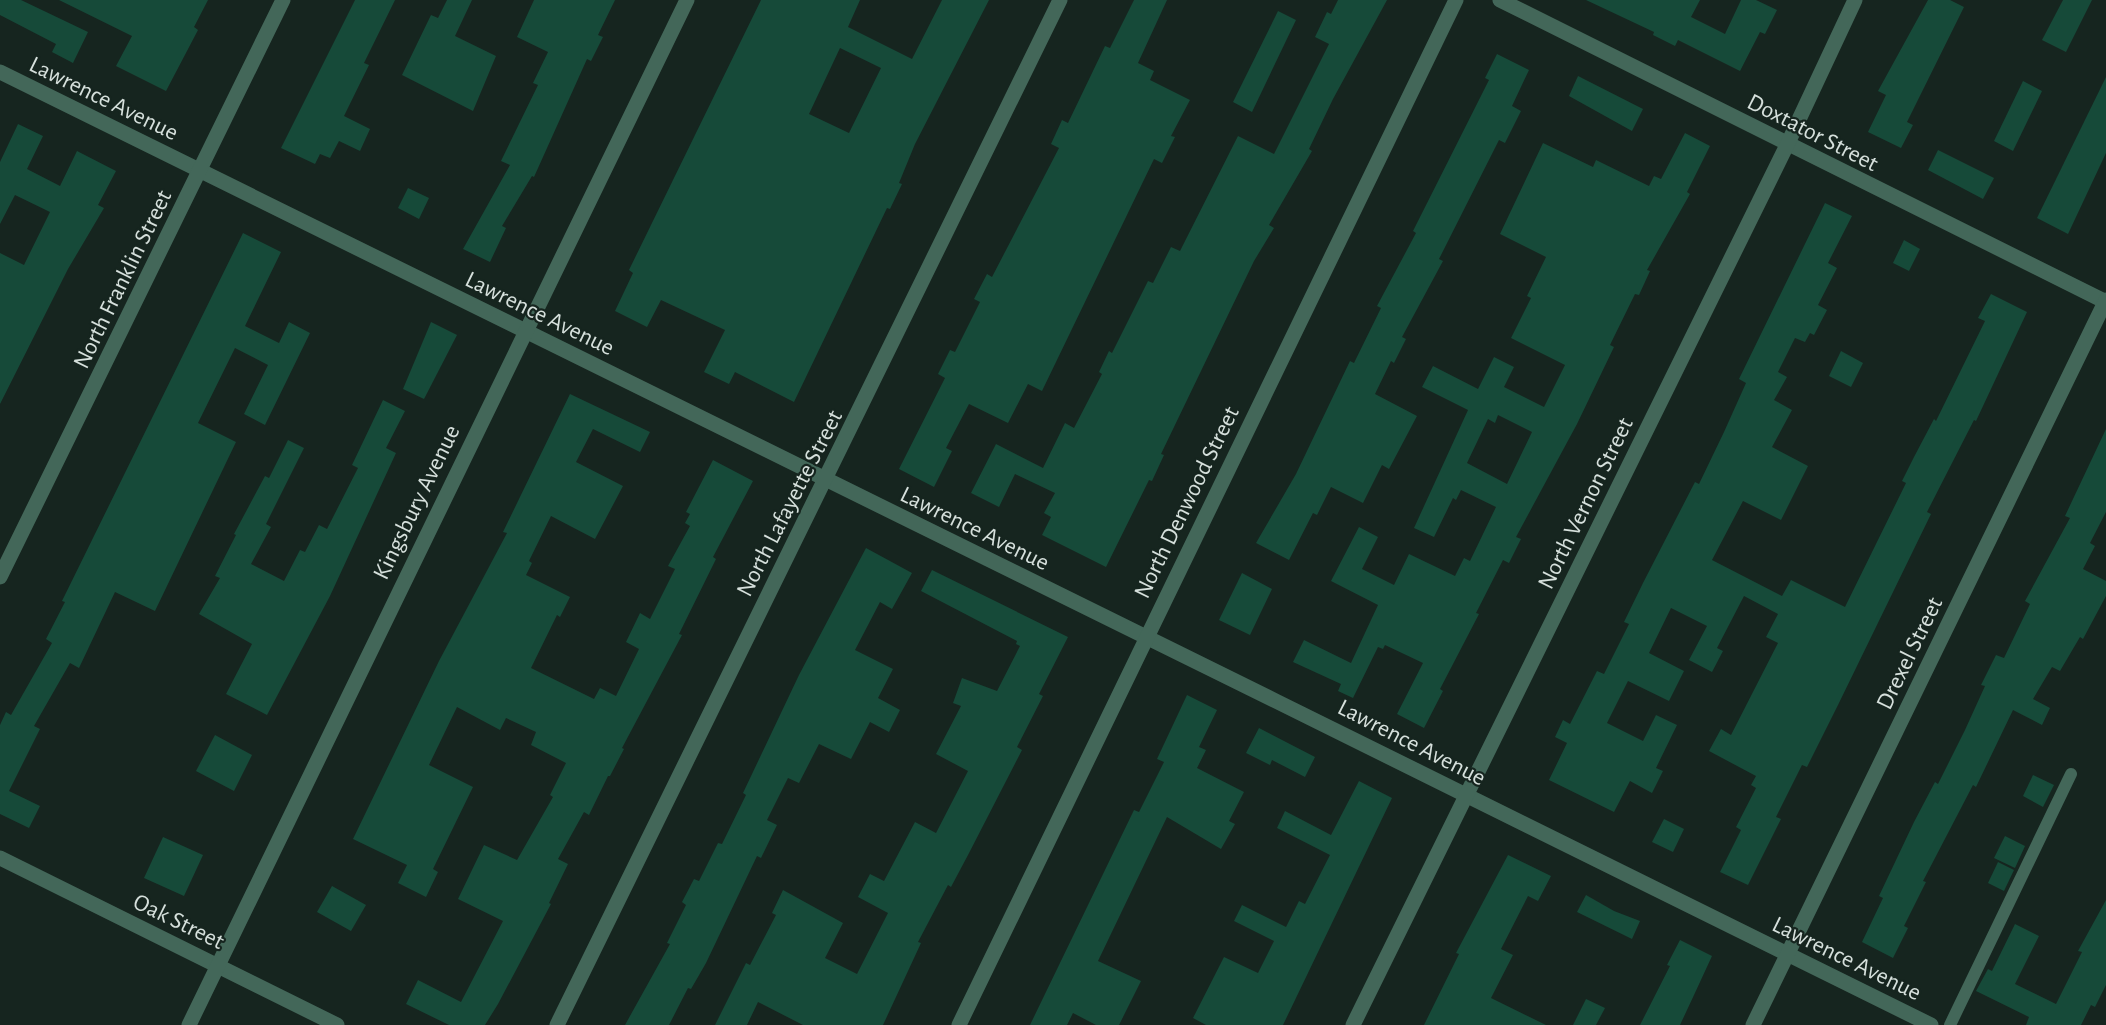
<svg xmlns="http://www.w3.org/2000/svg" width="2106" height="1025" viewBox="0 0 2106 1025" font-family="'Alegreya Sans',sans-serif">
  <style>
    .building { fill: #164a39; fill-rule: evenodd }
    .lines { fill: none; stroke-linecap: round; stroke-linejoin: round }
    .service { stroke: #436759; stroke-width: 12 }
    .minor { stroke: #436759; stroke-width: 15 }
    .labels { text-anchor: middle; stroke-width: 4.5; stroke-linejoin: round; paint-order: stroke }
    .street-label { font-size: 24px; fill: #d6e0dc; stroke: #16251f }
  </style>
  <rect width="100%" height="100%" fill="#16251f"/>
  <g class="building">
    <polygon points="0,0 21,0 88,32 73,63 52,52 56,44 0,15"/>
    <polygon points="59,0 208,0 194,27 198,30 166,91 116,66 132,36"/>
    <polygon points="355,0 395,0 364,63 369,65 344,116 370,129 360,151 339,141 330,158 320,154 315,164 281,148"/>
    <polygon points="447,0 472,0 455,36 496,56 473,111 402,75 431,15 438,18"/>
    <polygon points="534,0 615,0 598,35 603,37 591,61 587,59 534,177 532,176 502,226 506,228 490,262 463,249 510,165 501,161 538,85 533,83 548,52 517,37"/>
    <path d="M761,0H860L848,27L912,59L942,0H989L915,144L899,183L902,184L890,209L887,208L794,402L735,372L729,384L704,372L725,330L661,300L647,327L615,311L633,273L629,270ZM840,48L881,68L849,133L809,114Z"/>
    <polygon points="1134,0 1167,0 1138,63 1154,71 1150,80 1190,100 1171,136 1175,137 1162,163 1154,159 1042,391 1028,384 1008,423 969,404 946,448 952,451 934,487 899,469 945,378 938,374 950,350 955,352 980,302 974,299 987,274 992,277 1059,148 1051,144 1062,120 1068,123 1105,46 1110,48"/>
    <polygon points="1338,0 1387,0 1333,99 1309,149 1312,151 1269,225 1274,228 1254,261 1161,454 1164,455 1152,481 1149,480 1106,567 1042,535 1051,517 1044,513 1055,493 1015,474 999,507 971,493 996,444 1043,468 1065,423 1074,428 1102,374 1099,372 1109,351 1112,353 1148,281 1153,283 1171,247 1180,251 1238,136 1274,154 1329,44 1315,37 1327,12 1331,14"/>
    <polygon points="1586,0 1700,0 1691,17 1725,34 1741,0 1756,0 1777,10 1765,34 1760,32 1740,71 1678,40 1675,46 1653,35 1654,32"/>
    <polygon points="1928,0 1950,0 1964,7 1907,122 1913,125 1901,148 1868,132 1886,95 1878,91"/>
    <polygon points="2063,0 2092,0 2066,52 2042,40"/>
    <polygon points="1278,11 1296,20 1252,112 1233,102"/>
    <polygon points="1497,54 1529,70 1512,106 1521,111 1505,143 1499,140 1439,259 1443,261 1402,337 1406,339 1394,363 1391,361 1375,394 1417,416 1389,469 1382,465 1363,503 1331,487 1317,515 1313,513 1289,560 1256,543 1296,474 1350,361 1354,363 1381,308 1377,306 1416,233 1413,231 1489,80 1485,78"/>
    <polygon points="1578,76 1643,109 1632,131 1569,96"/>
    <polygon points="2106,77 2106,153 2068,234 2037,218"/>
    <polygon points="2023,81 2042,91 2013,151 1994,141"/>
    <polygon points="18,124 43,136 27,169 60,186 77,151 116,171 98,205 104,208 68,269 0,404 0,253 24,265 50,212 15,195 0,224 0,162"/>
    <path d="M1685,133L1710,146L1687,192L1690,194L1647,270L1650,271L1639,295L1635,294L1610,345L1614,347L1577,424L1516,537L1521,539L1509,563L1503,560L1476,613L1479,614L1440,689L1443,691L1424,728L1397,714L1423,663L1385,645L1383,649L1378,647L1353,698L1338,691L1341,684L1293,662L1304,640L1351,663L1378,605L1331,581L1359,527L1378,537L1362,569L1394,585L1409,554L1455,576L1464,558L1470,561L1496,507L1461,490L1456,500L1453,498L1434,537L1414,528L1468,410L1422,387L1433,366L1478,389L1494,357L1514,367L1504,387L1544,407L1565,365L1511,338L1531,298L1527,296L1546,257L1500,234L1543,143L1593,167L1596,160L1649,186L1654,176L1661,179ZM1498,415L1532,432L1507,484L1467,463L1488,419L1495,423Z"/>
    <polygon points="1938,150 1994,178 1983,199 1928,170"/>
    <polygon points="408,188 429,198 419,219 398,208"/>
    <polygon points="1825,203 1852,216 1828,263 1837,268 1818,305 1827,310 1814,335 1810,333 1805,342 1795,338 1778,372 1787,377 1774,400 1792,410 1772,447 1808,466 1781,520 1743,501 1712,560 1782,596 1791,580 1845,607 1906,483 1902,481 1914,457 1934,419 1936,421 1985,321 1978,318 1991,294 2027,312 1976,421 1974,420 1927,512 1931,514 1838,705 1807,767 1802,765 1776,817 1781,819 1748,885 1720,872 1741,830 1736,827 1756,788 1751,785 1756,776 1709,751 1721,729 1731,735 1778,643 1766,637 1778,614 1744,596 1717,648 1723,651 1712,672 1689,660 1707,626 1671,608 1649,653 1684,671 1669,701 1628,681 1607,723 1643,741 1656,715 1677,725 1656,768 1663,771 1652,793 1630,781 1614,812 1549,780 1567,743 1555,737 1563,720 1570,724 1597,671 1604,674 1629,624 1624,622 1643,583 1695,482 1699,484 1724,432 1746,383 1739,379"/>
    <polygon points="243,233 281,252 245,326 279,343 289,322 310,333 265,425 244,414 268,365 235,348 198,423 236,442 155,611 115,592 79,668 70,663 34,726 40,729 9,791 40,806 29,828 0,814 0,725 6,712 11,715 52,643 46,639 65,602 62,601"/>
    <polygon points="1904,240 1920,249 1909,271 1893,263"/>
    <polygon points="431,322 457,335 424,399 403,389"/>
    <polygon points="1841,351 1863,363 1851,387 1829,376"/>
    <polygon points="570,394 650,432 640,452 593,429 576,462 623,486 595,539 551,516 529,561 532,563 526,575 570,597 560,617 557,615 531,668 594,699 600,688 616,696 639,649 626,642 640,613 650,619 675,569 668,566 690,526 685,523 690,514 686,512 713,460 753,481 713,557 716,559 679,634 682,635 622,748 624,749 610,776 608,776 589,815 584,812 558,859 568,864 549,903 551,904 498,1004 485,1025 449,1025 406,1004 418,980 461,1002 503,921 458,899 484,845 517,860 553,797 550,795 566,763 531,745 536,732 506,718 500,730 457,707 429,765 473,787 433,869 438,872 426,897 398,883 407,865 353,839 439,661 507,533 503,532"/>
    <polygon points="383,400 405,411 386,448 396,453 330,596 267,715 226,694 252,644 199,614 220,578 215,576 236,535 234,534 265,476 269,478 288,440 304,448 266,524 271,527 251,564 284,581 300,550 305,552 319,525 327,529 358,468 352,465"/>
    <polygon points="2106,429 2106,512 2090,543 2095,546 2083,569 2106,581 2106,596 2083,639 2080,637 2060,671 2052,667 2033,699 2050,708 2042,725 2013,710 1976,787 1973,785 1923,881 1926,882 1904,926 1908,928 1893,958 1862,942 1883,898 1879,896 1914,822 1935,782 1938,784 1965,730 1985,686 1981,685 1996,655 2004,658 2030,604 2025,601 2070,518 2065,516"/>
    <polygon points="866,548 912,573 892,609 880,602 855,650 893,669 878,698 900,710 889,732 870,722 851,759 819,744 799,783 788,778 767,820 777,825 761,858 757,856 706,963 691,989 688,988 669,1025 625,1025 670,944 667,943 686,905 682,902 694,879 699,881 718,843 722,844 746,795 743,793 799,675"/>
    <polygon points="932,570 1068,637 1039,694 1043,696 1017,747 1022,750 968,855 951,887 948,885 918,942 921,943 883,1025 803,1025 758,1002 747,1025 715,1025 746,963 750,965 776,915 772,913 783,890 843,923 825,958 857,974 888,913 858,897 870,874 884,881 915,822 936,833 968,771 936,754 961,706 953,703 962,678 997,691 1020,646 1016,644 1017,641 921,591"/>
    <polygon points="1242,573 1272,589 1250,635 1219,620"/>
    <polygon points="1187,695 1217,710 1199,747 1206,750 1197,768 1244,792 1229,821 1235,824 1221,849 1167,817 1098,961 1141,981 1119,1025 1096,1025 1073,1013 1067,1025 1030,1025 1134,810 1139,812 1164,762 1157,759"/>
    <polygon points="1259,728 1315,757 1305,777 1272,760 1270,765 1246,753"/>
    <polygon points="215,735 252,755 234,791 196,771"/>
    <polygon points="2033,775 2054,785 2043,807 2023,796"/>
    <polygon points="1359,781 1392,798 1283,1025 1206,1025 1193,1018 1224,957 1258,973 1274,941 1234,921 1242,905 1286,927 1299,901 1305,904 1330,855 1277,828 1285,811 1331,835"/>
    <polygon points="1664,819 1684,829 1673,852 1652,842"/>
    <polygon points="2005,836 2025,846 2015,868 1994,858"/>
    <polygon points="163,837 203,855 184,896 144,878"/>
    <polygon points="1508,855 1551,876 1538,901 1528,896 1501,949 1513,955 1491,998 1546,1025 1424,1025 1459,954 1456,953"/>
    <polygon points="1998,862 2014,870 2004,891 1988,883"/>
    <polygon points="332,886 366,905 351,931 317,912"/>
    <polygon points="1586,895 1614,911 1640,921 1632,939 1577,912"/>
    <polygon points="2106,900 2106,985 2095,1007 2091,1005 2081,1025 2026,1025 2029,1017 1976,991 1988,969 1992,971 2015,924 2039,936 2015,984 2056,1004 2082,952 2078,951"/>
    <polygon points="1680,940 1712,956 1694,995 1680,1025 1640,1025 1670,966 1667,965"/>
    <polygon points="1586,999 1605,1008 1596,1025 1573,1025"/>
  </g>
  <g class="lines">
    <polyline class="service" points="1950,1025 2071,774"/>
    <g class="minor">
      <polyline points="1500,0 2106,302"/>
      <path d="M0,72C643,390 1288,706 1931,1025"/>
      <polyline points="0,577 283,0"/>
      <polyline points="0,858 337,1025"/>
      <polyline points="189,1025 687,0"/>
      <polyline points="557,1025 1060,0"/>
      <polyline points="959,1025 1456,0"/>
      <polyline points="1353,1025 1788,143 1855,0"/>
      <polyline points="1753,1025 2106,300"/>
    </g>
  </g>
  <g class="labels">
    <g class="street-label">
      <text transform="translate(104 98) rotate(26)" y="8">Lawrence Avenue</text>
      <text transform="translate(1813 132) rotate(27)" y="8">Doxtator Street</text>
      <text transform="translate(122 279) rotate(-64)" y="8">North Franklin Street</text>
      <text transform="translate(540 313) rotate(26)" y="8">Lawrence Avenue</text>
      <text transform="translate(416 502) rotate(-64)" y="8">Kingsbury Avenue</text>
      <text transform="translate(1186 502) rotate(-64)" y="8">North Denwood Street</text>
      <text transform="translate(789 503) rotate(-63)" y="8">North Lafayette Street</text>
      <text transform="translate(1585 503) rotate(-64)" y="8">North Vernon Street</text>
      <text transform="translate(975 528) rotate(26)" y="8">Lawrence Avenue</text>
      <text transform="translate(1909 653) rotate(-64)" y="8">Drexel Street</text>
      <text transform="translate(1412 742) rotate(27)" y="8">Lawrence Avenue</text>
      <text transform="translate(179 921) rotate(26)" y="8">Oak Street</text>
      <text transform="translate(1847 958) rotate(26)" y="8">Lawrence Avenue</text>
    </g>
  </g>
</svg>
